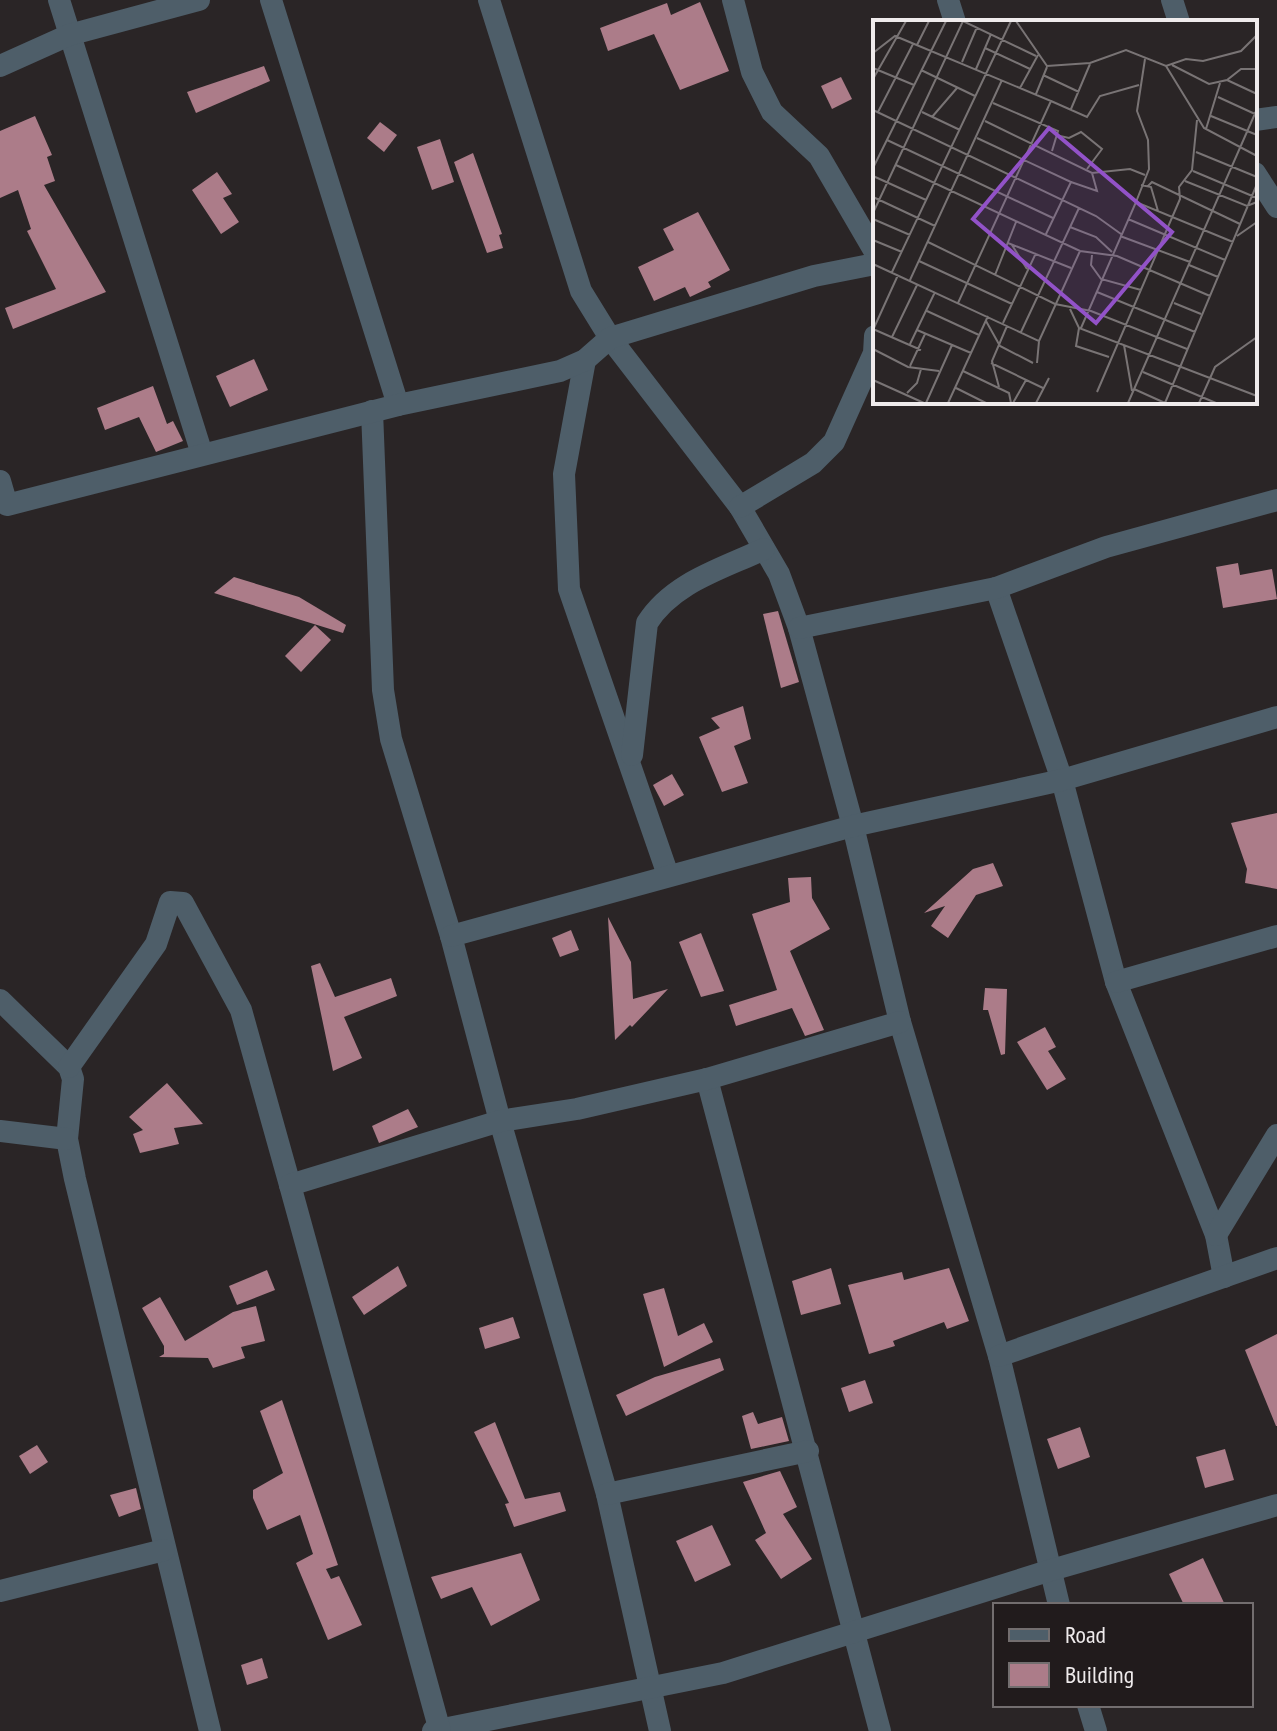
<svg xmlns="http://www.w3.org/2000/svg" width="1277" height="1731" viewBox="0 0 1277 1731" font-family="'PT Sans Narrow',sans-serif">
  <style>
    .building { fill: #ac7c89 }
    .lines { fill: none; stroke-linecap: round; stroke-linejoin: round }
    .minor { stroke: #4e5e69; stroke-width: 22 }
    .inset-road { fill: none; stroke: #797475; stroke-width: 2 }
    .view { fill: #9252c8; fill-opacity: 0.15; stroke: #9252c8; stroke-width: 4 }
    .inset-edge { fill: none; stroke: #efebec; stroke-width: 4 }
  </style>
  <rect width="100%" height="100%" fill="#2a2526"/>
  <g class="building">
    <polygon points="700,2 729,71 680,90 654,34 608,51 600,28 667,3 671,15"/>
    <polygon points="264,66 270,81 196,113 187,92"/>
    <polygon points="841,77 852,99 832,109 821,86"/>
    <polygon points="35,116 52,155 47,157 55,181 44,185 106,292 13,329 5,308 56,289 27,231 31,229 18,190 0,198 0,131"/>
    <polygon points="380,122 397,135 384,152 367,138"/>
    <polygon points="440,139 454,182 432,190 417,147"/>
    <polygon points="473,153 502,234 499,235 503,248 487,253 454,162"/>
    <polygon points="217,172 232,194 223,198 239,222 221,234 192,190"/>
    <polygon points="698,212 730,270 708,282 711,287 690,297 685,287 654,301 638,267 674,250 663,229"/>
    <polygon points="254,359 268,390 230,407 216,376"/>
    <polygon points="153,386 167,424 173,421 183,441 156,452 139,417 105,430 97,408"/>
    <polygon points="1238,563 1240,575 1272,569 1277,599 1223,608 1216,567"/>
    <polygon points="234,577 299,597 346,625 343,633 214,593"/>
    <polygon points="778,611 799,682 781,688 763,614"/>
    <polygon points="315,625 331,640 301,672 285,656"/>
    <polygon points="743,706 751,739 734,746 748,783 722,792 699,737 720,728 711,718"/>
    <polygon points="672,774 684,795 664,806 653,785"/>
    <polygon points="1277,813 1277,889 1245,883 1247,869 1231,823"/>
    <polygon points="993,863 1003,886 976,895 948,938 931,926 945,906 924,913 973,869"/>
    <polygon points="811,877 812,898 830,929 790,951 824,1030 805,1036 792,1008 736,1026 729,1005 777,990 752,914 790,902 788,878"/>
    <polygon points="608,917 631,962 633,999 668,989 632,1027 630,1025 615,1040"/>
    <polygon points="571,930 579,950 560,957 552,938"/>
    <polygon points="701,933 724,991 701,997 679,942"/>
    <polygon points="320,963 335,997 391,978 397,996 344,1017 362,1058 333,1071 311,966"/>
    <polygon points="985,988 1007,989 1005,1054 1001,1055 988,1010 983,1010"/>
    <polygon points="1045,1027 1056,1047 1048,1051 1066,1079 1047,1090 1017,1042"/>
    <polygon points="167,1083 203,1124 174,1128 179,1144 140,1153 133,1134 143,1130 129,1117"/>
    <polygon points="408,1109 418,1127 379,1143 372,1126"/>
    <polygon points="398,1266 407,1286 364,1315 352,1297"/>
    <polygon points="831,1268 841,1304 801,1315 792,1281"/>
    <polygon points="949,1268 969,1321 947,1329 944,1322 893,1341 895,1346 869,1354 848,1285 902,1272 904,1280"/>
    <polygon points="267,1270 275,1290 237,1305 229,1286"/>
    <polygon points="664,1288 678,1336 704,1323 713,1342 664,1367 643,1294"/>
    <polygon points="160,1297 185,1341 233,1312 256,1306 265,1341 241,1347 245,1358 213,1368 208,1358 159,1357 164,1354 164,1346 142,1308"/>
    <polygon points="513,1317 520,1338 485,1349 479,1328"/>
    <polygon points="1277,1334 1277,1426 1276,1426 1245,1350"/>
    <polygon points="720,1358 724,1370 626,1416 616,1395 655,1377"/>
    <polygon points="865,1380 873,1403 849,1412 841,1388"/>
    <polygon points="282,1400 338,1565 326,1569 331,1579 339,1576 362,1625 328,1640 296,1563 313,1554 300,1515 267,1530 253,1498 253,1490 283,1473 260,1411"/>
    <polygon points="753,1412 758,1424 782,1417 789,1441 751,1449 742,1416"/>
    <polygon points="495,1422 525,1499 560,1492 566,1511 514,1527 505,1504 509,1503 474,1432"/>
    <polygon points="1080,1427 1090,1457 1058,1469 1047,1439"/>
    <polygon points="37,1445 48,1462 30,1474 19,1456"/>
    <polygon points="1225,1449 1234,1480 1205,1488 1196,1457"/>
    <polygon points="780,1471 797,1507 783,1514 812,1559 781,1579 755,1540 766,1533 743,1482"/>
    <polygon points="136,1488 141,1509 119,1517 110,1495"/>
    <polygon points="712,1525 731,1565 695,1582 676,1541"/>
    <polygon points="521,1553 540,1600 491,1626 472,1587 441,1599 431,1577"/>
    <polygon points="1203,1558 1225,1605 1184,1605 1169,1574"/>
    <polygon points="262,1658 268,1678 247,1685 241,1665"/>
  </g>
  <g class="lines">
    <g class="minor">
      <polyline points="59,0 202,454"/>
      <polyline points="271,0 398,405"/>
      <polyline points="489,0 581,291 610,338 740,507 779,574 799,628 853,826 900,1022 999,1356 1059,1605"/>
      <polyline points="733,0 752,72 772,112 819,156 875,252"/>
      <polyline points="948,0 955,22"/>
      <polyline points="1172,0 1179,22"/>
      <polyline points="0,66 69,35 199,0"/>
      <polyline points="1255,120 1277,117"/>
      <polyline points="1255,173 1277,207"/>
      <polyline points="585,360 564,474 569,589 668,875"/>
      <polyline points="372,411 383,690 391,739 451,936 500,1121 607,1494 660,1731"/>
      <polyline points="0,481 7,505 398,405 560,371 585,360 610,338 814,276 875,264"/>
      <polyline points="740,507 813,463 834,442 874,353 875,336"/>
      <polyline points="996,588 1062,780 1116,982 1216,1235 1224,1277"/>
      <polyline points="799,628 996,588 1106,547 1277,500"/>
      <path d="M632,755L647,623C673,582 722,569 764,549"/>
      <polyline points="451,936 853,826 1062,780 1277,717"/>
      <polyline points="1116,982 1277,936"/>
      <polyline points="0,1000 69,1067 73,1079 67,1139 75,1179 210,1731"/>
      <polyline points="69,1067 156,944 170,902 183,903 241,1010 290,1185"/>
      <polyline points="707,1079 880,1731"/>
      <polyline points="0,1131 67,1139"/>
      <polyline points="1216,1235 1277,1135"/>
      <polyline points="999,1356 1277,1258"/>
      <polyline points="607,1494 808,1451"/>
      <polyline points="0,1591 164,1550"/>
      <polyline points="1088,1705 1096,1731"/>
      <polyline points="433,1731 723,1673 1048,1571 1277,1505"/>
      <polyline points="440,1731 290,1185 500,1121 577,1109 707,1079 900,1022"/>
    </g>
  </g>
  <g transform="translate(873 20)">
    <rect width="384" height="384" fill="#2a2526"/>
    <path class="inset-road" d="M143,1L174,46L217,43L253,30L293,46L313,39L330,41L368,31L384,15M44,25L56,1M112,28L157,49M0,33L22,16L178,81L85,283M89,42L104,7M299,45L336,64L354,60L368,49H384M293,46L331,108L384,136M0,48L41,65M103,49L118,14M48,50L102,76M170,55L206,72M0,59L33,1M354,60L384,74M147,68L165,35M163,74L174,47M345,77L382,94M178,81L214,97L227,76L266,65M120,83L185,111L179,131M198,89L217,44M0,90L223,196L248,214M5,92L40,24M49,92L87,110M338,96L384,115M59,97L84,68M112,101L219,153L257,149L272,155M333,109L347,63M187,116L196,118L208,112L229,129L214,149M104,118L198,162L173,214M14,120L180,198M323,132L384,157M23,145L207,231L244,236L337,276M0,148L73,1M320,151L384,178M0,156L53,180M312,161L374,186L384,182M198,162L224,171L219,153M268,165L278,167L285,191M275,166L279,162L367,204M0,177L62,206M263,182L276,149L275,120L264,91L272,39M0,193L90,1L163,36M0,199L37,215M255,199L352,240M197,207L223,217L239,232M247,216L317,242M364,216L384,202M0,220L29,232M55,222L182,284L218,291L314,329M135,223L198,248M139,225L154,249M219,235L218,245L228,259L268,270M46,241L139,284M0,244L166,321L164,343M316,245L345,257M19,252L138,1M122,255L143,202M37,260L129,60M224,272L322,312M301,283L328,294M197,289L206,308L384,376M54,291L106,315M113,301L127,326L160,343M130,303L163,233M206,308L203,326L236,337M208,308L263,182L360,222M0,309L48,330M0,310L25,255M44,310L98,333M148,312L206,188M19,317L44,265M166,321L207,231M37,324L62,272M251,325L259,371M0,329L35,347L66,351M118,343L170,368M37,346L52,314M90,351L136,373L138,383M270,352L343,383M0,360L51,383M126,367L119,341L134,306M83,368L113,383M261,369L292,383M224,372L307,179L306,167L319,150L324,100M34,373L44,363L48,349M53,383L79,325M75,383L115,296M140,383L153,360M163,383L176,358M255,383L384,89M292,383L384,164M326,383L342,347L384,317"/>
    <path class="view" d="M176,108L299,212L223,303L100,199Z"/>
    <rect width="384" height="384" class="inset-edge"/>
  </g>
  <rect x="993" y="1603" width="260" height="104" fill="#211b1c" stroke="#736e6f" stroke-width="2"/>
  <rect x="1009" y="1629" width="40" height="12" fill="#4e5e69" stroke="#736e6f" stroke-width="2"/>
  <text x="1065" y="1643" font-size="24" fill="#efebec">Road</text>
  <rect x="1009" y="1663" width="40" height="24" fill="#ac7c89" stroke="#736e6f" stroke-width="2"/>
  <text x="1065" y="1683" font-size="24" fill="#efebec">Building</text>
</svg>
